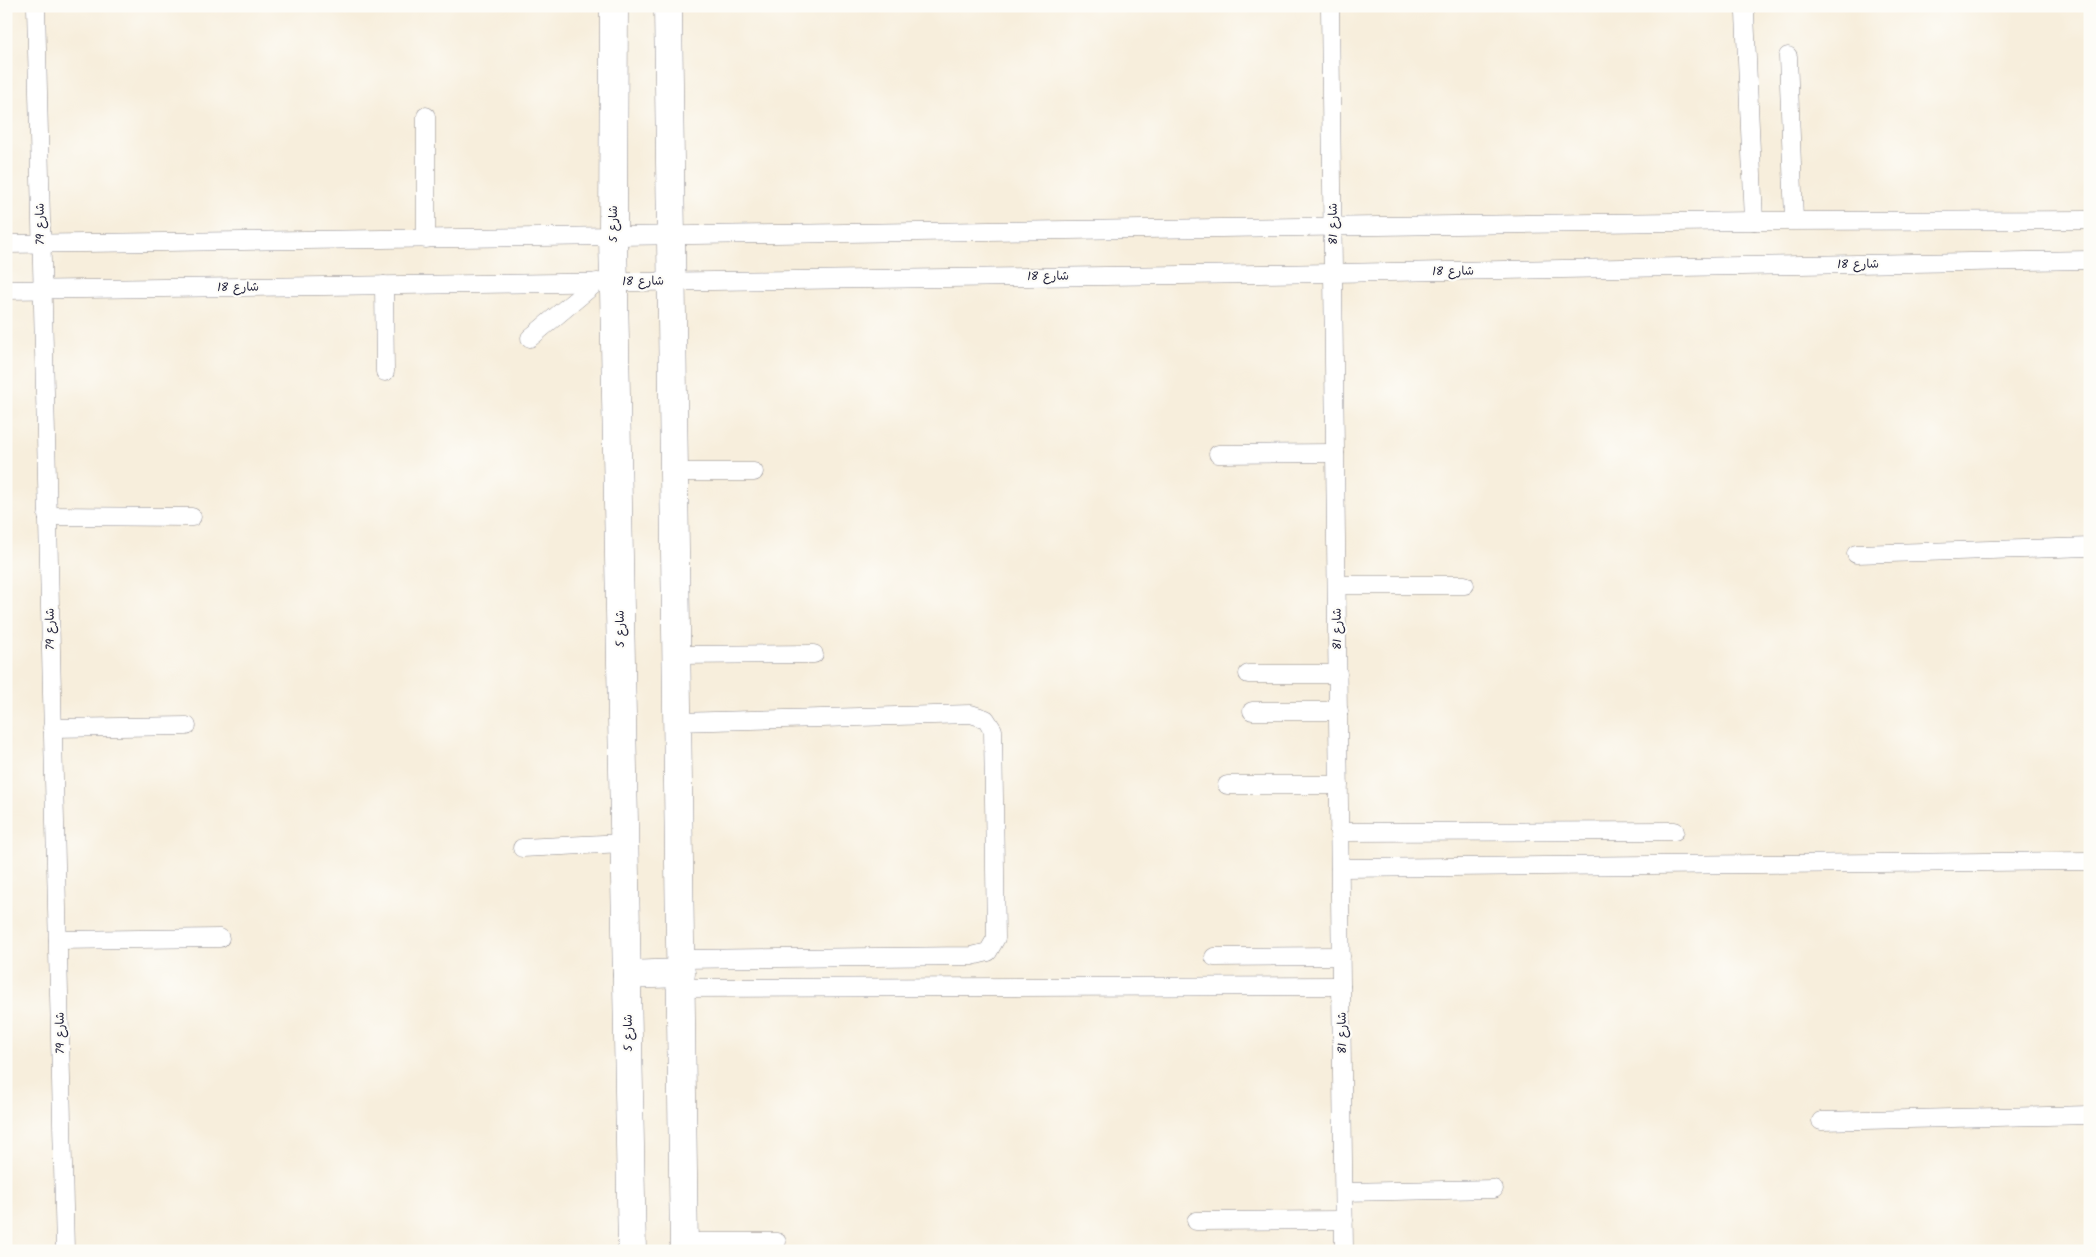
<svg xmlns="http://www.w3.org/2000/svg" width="2096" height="1257" viewBox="0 0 2096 1257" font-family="Kalam,'Playpen Sans Arabic',sans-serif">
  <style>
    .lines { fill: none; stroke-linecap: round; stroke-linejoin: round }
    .lane-casing { stroke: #8c888c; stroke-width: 19 }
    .street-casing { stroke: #8c888c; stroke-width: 29 }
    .lane { stroke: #fff; stroke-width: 18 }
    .street { stroke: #fff; stroke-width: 28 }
    .labels { text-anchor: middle; stroke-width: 4.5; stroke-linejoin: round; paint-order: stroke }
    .street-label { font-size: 12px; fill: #22223b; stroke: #fdfcf7 }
  </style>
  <rect width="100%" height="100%" fill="#fdfcf7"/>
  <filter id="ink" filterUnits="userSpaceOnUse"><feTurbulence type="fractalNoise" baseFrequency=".02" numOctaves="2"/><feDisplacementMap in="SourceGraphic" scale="10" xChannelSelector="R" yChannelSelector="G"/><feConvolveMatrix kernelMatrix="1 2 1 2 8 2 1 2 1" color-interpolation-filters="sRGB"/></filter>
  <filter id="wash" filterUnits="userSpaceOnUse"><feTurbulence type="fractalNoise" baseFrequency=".0096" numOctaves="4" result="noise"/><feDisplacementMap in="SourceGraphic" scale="20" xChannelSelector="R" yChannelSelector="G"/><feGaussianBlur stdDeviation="1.12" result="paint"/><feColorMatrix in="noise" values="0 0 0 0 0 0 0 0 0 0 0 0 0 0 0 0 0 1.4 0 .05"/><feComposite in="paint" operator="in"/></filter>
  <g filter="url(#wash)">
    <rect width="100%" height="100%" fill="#f7eedc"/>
  </g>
  <g filter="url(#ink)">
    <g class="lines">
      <defs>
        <g id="lane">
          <polyline points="36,6 65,1251"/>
          <polyline points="1330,6 1344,1251"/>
          <polyline points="1742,6 1745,13 1754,221"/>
          <polyline points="1788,56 1794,220"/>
          <polyline points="426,116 426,239"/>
          <polyline points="6,244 1754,221 2090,220"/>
          <polyline points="384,285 385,372"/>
          <polyline points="6,290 1333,273 2090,260"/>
          <polyline points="530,338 597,282"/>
          <polyline points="1218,454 1335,453"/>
          <polyline points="674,472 754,472"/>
          <polyline points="47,516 192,517"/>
          <polyline points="1856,554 2090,547"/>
          <polyline points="1337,585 1465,585"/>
          <polyline points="676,655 814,654"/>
          <polyline points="1248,674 1338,674"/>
          <polyline points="1252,711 1339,711"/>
          <polyline points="677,722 971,714 986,719 993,730 996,938 988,952 972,956 680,959"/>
          <polyline points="52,728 187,726"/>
          <polyline points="1227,785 1339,785"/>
          <polyline points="1339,832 1675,831"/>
          <polyline points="522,848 624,843"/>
          <polyline points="1340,868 2090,861"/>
          <polyline points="58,940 220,938"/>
          <polyline points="1214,957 1341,956"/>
          <polyline points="681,988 1341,986"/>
          <polyline points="1821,1121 2090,1115"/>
          <polyline points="1344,1192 1494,1189"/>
          <polyline points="1196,1221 1344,1220"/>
          <polyline points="684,1242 777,1242"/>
        </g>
        <g id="street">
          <polyline points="614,6 613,236 632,1251"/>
          <polyline points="668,6 684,1251"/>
          <polyline points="627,975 681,973"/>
        </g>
      </defs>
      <use href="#lane" class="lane-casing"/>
      <use href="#street" class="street-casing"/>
      <use href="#lane" class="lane"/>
      <use href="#street" class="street"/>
    </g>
  </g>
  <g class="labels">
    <g class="street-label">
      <text transform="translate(40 224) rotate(-91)" y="4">شارع 79</text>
      <text transform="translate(613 224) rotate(-90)" y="4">شارع 5</text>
      <text transform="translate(1333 224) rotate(-91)" y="4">شارع 81</text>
      <text transform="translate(1858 264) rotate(-1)" y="4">شارع 18</text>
      <text transform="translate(1453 271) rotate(-1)" y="4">شارع 18</text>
      <text transform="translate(1048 276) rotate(-1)" y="4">شارع 18</text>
      <text transform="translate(643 281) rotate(-1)" y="4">شارع 18</text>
      <text transform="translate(238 287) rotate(-1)" y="4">شارع 18</text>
      <text transform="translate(50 629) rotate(-91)" y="4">شارع 79</text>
      <text transform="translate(620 629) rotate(-91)" y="4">شارع 5</text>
      <text transform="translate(1337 629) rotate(-91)" y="4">شارع 81</text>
      <text transform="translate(60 1033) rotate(-91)" y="4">شارع 79</text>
      <text transform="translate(628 1033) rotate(-91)" y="4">شارع 5</text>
      <text transform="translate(1342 1033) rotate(-91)" y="4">شارع 81</text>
    </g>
  </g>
  <rect width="2096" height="1257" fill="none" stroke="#fdfcf7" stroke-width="25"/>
</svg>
